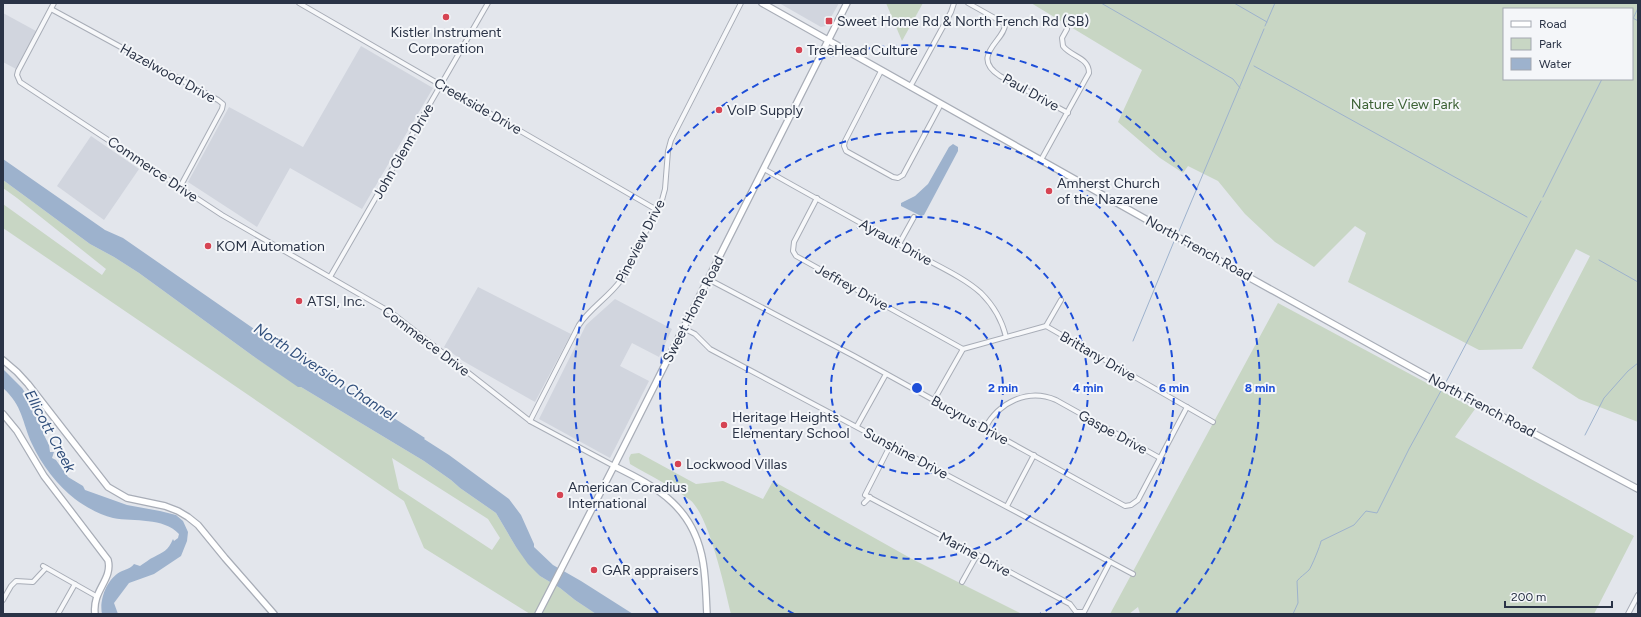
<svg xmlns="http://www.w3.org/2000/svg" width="1641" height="617" viewBox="0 0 1641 617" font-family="Figtree,sans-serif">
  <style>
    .built { fill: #d1d5de }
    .green { fill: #c8d6c4; fill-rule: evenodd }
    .water { fill: #9db2cd }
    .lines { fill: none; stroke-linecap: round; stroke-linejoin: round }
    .stream { stroke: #9db2cd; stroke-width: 1 }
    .street-casing { stroke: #a8adb7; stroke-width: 6 }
    .secondary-casing { stroke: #a8adb7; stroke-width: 8 }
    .street { stroke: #f7f8fa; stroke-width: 4 }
    .secondary { stroke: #fff; stroke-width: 5.5 }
    .ring { fill: none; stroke: #1d4ed8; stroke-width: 2; stroke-dasharray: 7 5 }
    .poi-dot { fill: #d64453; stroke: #f4f6f9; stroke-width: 1.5 }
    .labels { text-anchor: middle; stroke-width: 4; stroke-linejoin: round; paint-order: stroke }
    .poi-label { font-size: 14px; fill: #2a3346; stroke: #f4f6f9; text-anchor: start }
    .street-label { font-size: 14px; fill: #2a3346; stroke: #f4f6f9 }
    .park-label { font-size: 14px; fill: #3d6236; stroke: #f4f6f9 }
    .water-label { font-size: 15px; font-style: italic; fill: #314f7c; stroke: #f4f6f9 }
    .centre { fill: #1d4ed8; stroke: #f4f6f9; stroke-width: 2 }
    .ring-label { font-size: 12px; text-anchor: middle; font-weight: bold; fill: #1d4ed8; stroke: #f4f6f9; stroke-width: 4; stroke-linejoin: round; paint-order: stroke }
  </style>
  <rect width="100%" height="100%" fill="#e3e6ec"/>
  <g class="built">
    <polygon points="779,3 839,3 826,26 821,27"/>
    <polygon points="3,13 36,31 16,69 3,62"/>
    <polygon points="361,46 433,88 362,209 290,168 257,227 188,182 229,107 303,147"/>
    <polygon points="91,136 139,169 104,220 57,186"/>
    <polygon points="478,287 571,334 535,402 463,361 444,347"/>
    <polygon points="615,299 672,329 659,357 632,343 620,366 649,381 610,458 539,419 586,325"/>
  </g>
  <g class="green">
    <polygon points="886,3 923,3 902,41"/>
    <path d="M1031,3H1638V422L1579,399L1532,368L1590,256L1576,249L1522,349L1479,350L1348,282L1366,233L1355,226L1314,267L1275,242L1245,214L1218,181L1188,166L1183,173L1160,158L1118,122L1142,70ZM1504,9H1632V79H1504Z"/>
    <path d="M3,180L90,244L114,257L139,273L253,356L298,386L301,387L424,461L451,480L460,488L496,513L516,547L540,576L560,588L575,600L596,614H530L424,548L404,501L3,228V204L102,275L106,269L17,198L3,188ZM392,458L488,519L500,538L492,550L399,489Z"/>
    <polygon points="1278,303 1475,409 1455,437 1634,536 1594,614 1140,614 1138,607 1129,614 1110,614"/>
    <path d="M639,453L696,484L723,481L763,499L773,481L912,559L1022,614H731C725,589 709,515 690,500C673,487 649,475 630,464L629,458L631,454Z"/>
  </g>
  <g class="water">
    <polygon points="953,144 958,147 958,151 924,215 921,216 901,206 901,203 915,196 928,184 949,147"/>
    <polygon points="3,159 105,230 123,238 276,344 346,387 351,392 361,397 425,438 424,439 449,455 509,499 521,515 534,544 534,547 553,565 581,581 633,614 596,614 575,600 560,588 540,576 528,564 516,547 496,513 460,488 451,480 424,461 301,387 298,387 253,356 139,273 114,257 90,244 3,180"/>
    <path d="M3,369L22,388L34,406L44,435L49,445L50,452H54L52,458L56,460L68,477L83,486L85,490L127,505L160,511L176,515L183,521L188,532L187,541L181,556L154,574L129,583L114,603L118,614H102C99,600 107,579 120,572C126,569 130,569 134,564L140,566C145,563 149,559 154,557C163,552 168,551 173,539L174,541L178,538L179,534C163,517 135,522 113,518C100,515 86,507 75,499C58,486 41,464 32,444C22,422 23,406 3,388Z"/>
  </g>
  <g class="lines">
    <g class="stream">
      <polyline points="1101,3 1233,79 1240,88"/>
      <polyline points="1234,3 1267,22"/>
      <polyline points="1633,18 1638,21"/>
      <polyline points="1632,21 1638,8"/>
      <polyline points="1265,26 1275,3"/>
      <polyline points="1254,66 1527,217"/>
      <polyline points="1543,197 1602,79"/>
      <polyline points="1179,231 1264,29"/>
      <polyline points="1599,260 1638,282"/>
      <polyline points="1133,341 1175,239"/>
      <polyline points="1446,382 1541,201"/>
      <polyline points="1585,435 1604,398 1628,371 1638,363"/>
      <path d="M1293,614L1298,603L1297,581C1300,577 1305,574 1309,570C1311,568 1321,544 1321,541L1354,525L1366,511L1377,513L1409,449L1442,389"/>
    </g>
    <defs>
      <g id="street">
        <polyline points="54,3 18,71 17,75 20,82 222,215 392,313 530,421 614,466"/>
        <polyline points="299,3 657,210"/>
        <path d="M968,3L1002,22L1005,25C1005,40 969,56 1000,76L1068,113"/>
        <polyline points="51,9 218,100 223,104 222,109 180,187"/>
        <polyline points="881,71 845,141 844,146 846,151 893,177 898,178 903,175 941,104"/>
        <polyline points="910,87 951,12 954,3"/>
        <path d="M1041,160L1089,73C1089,57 1071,57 1063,46L1062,38L1067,29"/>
        <path d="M764,169C813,197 863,224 913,252C935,265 962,276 981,293C993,305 1002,320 1006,337"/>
        <polyline points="817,198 794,242 793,251 796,256 963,349"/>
        <polyline points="899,244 914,217"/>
        <polyline points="330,277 488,3"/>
        <polyline points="708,279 854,356 1125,506 1131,505 1138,500 1187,407"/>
        <polyline points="1046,326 1213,422"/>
        <polyline points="683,328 695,334 710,349 1133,574"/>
        <polyline points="934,400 963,349 1046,326 1061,300"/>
        <path d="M530,421L579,325C590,308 609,297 621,280L662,200L665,189L668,151L671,140L741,3"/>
        <polyline points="857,426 886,374"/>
        <path d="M985,428C999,402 1028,388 1056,400L1160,458"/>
        <polyline points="891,444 865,495 1070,604 1076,612 1084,612 1110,562"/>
        <polyline points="864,503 870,497"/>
        <polyline points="1007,506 1034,455"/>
        <polyline points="43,566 96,596"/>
        <polyline points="962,582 977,555"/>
        <polyline points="3,600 11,586 16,581 33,582 46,568"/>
        <polyline points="58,614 75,584"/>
        <polyline points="1628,614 1638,595"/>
      </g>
      <g id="secondary">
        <polyline points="762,3 1252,279 1445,386 1638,489"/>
        <polyline points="3,360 17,372 28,384 108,487 127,498 165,506 178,511 188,517 198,525 225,558 274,614"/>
        <path d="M3,414L17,431L44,476L108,560C113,580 92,590 95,614"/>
        <path d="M614,466C659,488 694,508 703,562C706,579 706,597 707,614"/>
        <polyline points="538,614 614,466 847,3"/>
      </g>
    </defs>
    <use href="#street" class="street-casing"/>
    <use href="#secondary" class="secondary-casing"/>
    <use href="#street" class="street"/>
    <use href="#secondary" class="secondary"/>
  </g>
  <g class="ring">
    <circle cx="917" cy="388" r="86"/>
    <circle cx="917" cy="388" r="171"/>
    <path d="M794 614A257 257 0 1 1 1040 614"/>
    <path d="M658 613A343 343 0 1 1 1176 613"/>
  </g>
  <g class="poi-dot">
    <circle cx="446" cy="17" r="4"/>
    <rect x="825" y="17" width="8" height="8" rx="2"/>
    <circle cx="799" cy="50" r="4"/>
    <circle cx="719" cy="110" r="4"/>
    <circle cx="1049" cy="191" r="4"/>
    <circle cx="208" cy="246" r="4"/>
    <circle cx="299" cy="301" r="4"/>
    <circle cx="724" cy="425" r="4"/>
    <circle cx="678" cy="464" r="4"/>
    <circle cx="560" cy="495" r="4"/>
    <circle cx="594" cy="570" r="4"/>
  </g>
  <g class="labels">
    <g class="poi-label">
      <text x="837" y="26">Sweet Home Rd &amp; North French Rd (SB)</text>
      <text x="446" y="37" text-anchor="middle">Kistler Instrument<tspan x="446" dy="16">Corporation</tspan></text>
      <text x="807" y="55">TreeHead Culture</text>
      <text x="727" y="115">VoIP Supply</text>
      <text x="1057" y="188">Amherst Church<tspan x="1057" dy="16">of the Nazarene</tspan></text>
      <text x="216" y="251">KOM Automation</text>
      <text x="307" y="306">ATSI, Inc.</text>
      <text x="732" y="422">Heritage Heights<tspan x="732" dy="16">Elementary School</tspan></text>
      <text x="686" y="469">Lockwood Villas</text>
      <text x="568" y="492">American Coradius<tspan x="568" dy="16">International</tspan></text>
      <text x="602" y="575">GAR appraisers</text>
    </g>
    <g class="street-label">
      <text transform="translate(168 73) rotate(29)" y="5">Hazelwood Drive</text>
      <text transform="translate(1031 92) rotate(29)" y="5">Paul Drive</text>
      <text transform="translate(478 106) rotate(30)" y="5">Creekside Drive</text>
      <text transform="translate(403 151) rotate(-60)" y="5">John Glenn Drive</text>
      <text transform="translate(153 169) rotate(34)" y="5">Commerce Drive</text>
      <text transform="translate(640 241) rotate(-63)" y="5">Pineview Drive</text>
      <text transform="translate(896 242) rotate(29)" y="5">Ayrault Drive</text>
      <text transform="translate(1199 248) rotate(29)" y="5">North French Road</text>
      <text transform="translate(852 287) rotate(29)" y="5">Jeffrey Drive</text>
      <text transform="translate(693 309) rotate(-63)" y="5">Sweet Home Road</text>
      <text transform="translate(426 341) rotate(37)" y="5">Commerce Drive</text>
      <text transform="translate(1098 356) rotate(30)" y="5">Brittany Drive</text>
      <text transform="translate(1482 405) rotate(28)" y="5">North French Road</text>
      <text transform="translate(970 420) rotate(29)" y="5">Bucyrus Drive</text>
      <text transform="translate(1113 432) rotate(29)" y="5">Gaspe Drive</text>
      <text transform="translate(906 453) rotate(28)" y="5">Sunshine Drive</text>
      <text transform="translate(975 554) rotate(28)" y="5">Marine Drive</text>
    </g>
    <g class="park-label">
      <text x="1405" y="109">Nature View Park</text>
    </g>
    <g class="water-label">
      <text transform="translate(325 372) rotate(33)" y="5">North Diversion Channel</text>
      <text transform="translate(50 431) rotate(62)" y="5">Ellicott Creek</text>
    </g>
  </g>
  <circle cx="917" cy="388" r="6" class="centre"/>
  <g class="ring-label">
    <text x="1003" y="392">2 min</text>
    <text x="1088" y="392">4 min</text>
    <text x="1174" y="392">6 min</text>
    <text x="1260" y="392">8 min</text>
  </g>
  <rect width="1641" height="617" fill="none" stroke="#2a3346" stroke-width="8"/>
  <rect x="1503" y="8" width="130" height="72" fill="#f4f6f9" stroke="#a3a8b1"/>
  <rect x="1511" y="21" width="20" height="6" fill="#ffffff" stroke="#a3a8b1"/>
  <text x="1539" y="28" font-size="12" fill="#2a3346">Road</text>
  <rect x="1511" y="38" width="20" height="12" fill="#c8d6c4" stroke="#a3a8b1"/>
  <text x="1539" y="48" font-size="12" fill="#2a3346">Park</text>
  <rect x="1511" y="58" width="20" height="12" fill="#9db2cd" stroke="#a3a8b1"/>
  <text x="1539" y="68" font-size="12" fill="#2a3346">Water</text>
  <path d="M1505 601v6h107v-6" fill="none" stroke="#2a3346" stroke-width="2"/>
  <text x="1511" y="601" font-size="12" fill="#2a3346" stroke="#f4f6f9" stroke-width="3" paint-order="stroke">200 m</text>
</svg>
